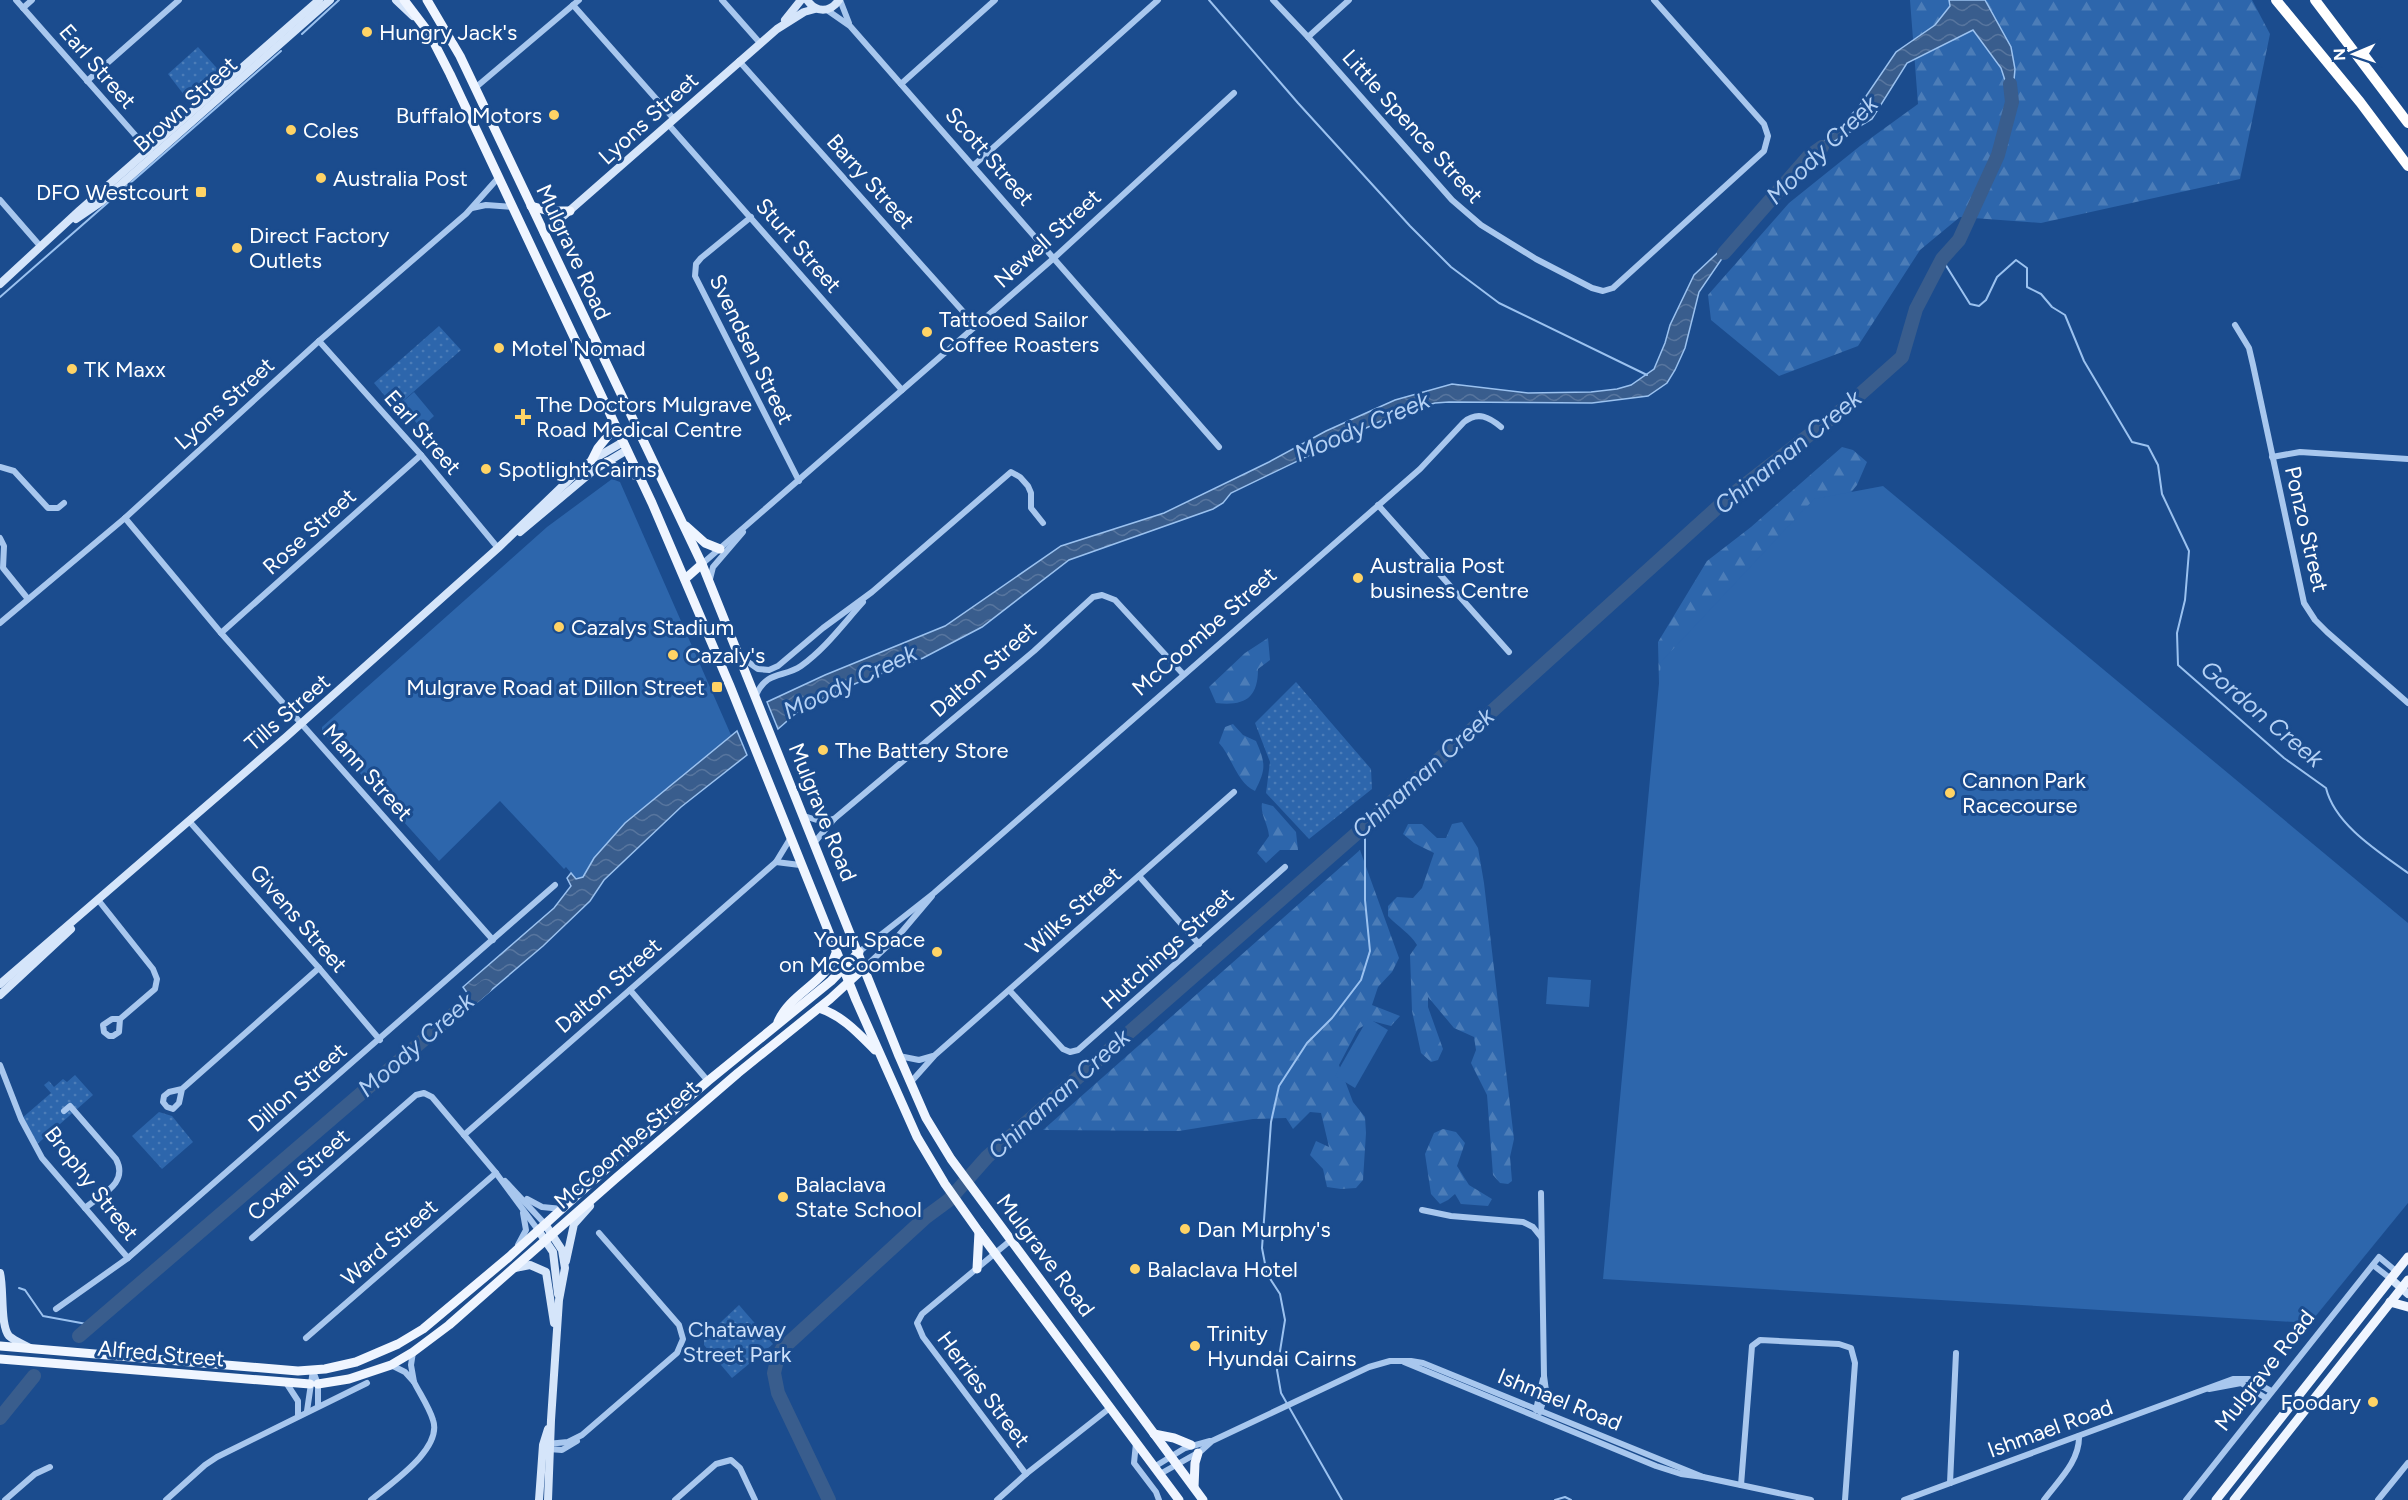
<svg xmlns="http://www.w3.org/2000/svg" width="2408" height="1500" viewBox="0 0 2408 1500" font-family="Figtree,sans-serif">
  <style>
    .grass { fill: url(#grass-dots) }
    .forest { fill: url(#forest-firs) }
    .pitch { fill: #2d66ac }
    .water { fill: url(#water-waves); stroke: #9bc2f0; stroke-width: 1.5 }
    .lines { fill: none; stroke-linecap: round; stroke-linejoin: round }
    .stream { stroke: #9bc2f0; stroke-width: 2 }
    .river { stroke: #395d8d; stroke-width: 14 }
    .street { stroke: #a8c7ee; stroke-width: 6 }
    .secondary { stroke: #d5e5fa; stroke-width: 8 }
    .primary { stroke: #eff5ff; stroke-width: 9 }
    .highway { stroke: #fff; stroke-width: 10 }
    .poi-dot { fill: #ffd365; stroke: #1b4c8e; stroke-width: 2 }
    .labels { text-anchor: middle; stroke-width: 6; stroke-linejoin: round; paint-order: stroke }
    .poi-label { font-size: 22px; fill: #fff; stroke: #1b4c8e; text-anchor: start }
    .street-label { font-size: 22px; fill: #fff; stroke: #1b4c8e }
    .park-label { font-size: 22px; fill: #cee1fa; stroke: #1b4c8e }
    .water-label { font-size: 24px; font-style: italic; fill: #b4d1f5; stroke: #1b4c8e }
  </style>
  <defs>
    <pattern id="grass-dots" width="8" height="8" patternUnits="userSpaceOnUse" patternTransform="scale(1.5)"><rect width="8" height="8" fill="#2d66ac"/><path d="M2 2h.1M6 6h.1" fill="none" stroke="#4c7db8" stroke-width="1.8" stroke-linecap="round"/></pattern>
    <pattern id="forest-firs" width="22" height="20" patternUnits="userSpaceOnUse" patternTransform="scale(1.5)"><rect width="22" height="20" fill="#2d66ac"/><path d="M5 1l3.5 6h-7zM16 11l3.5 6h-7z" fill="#4c7db8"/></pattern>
    <pattern id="water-waves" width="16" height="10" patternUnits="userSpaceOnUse" patternTransform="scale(1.5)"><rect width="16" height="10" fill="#395d8d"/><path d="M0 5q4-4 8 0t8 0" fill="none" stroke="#57759e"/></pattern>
  </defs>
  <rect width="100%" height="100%" fill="#1b4c8e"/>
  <g class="grass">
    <polygon points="198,47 223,75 191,104 168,74"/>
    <polygon points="439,326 461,350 395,408 374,383"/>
    <polygon points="1296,682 1371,769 1372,789 1309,839 1266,793 1270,762 1255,723"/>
    <polygon points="75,1075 93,1095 35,1146 21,1119 51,1093 44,1085 49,1081 54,1087 63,1079 67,1082"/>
    <polygon points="159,1112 172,1116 193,1142 162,1169 132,1136"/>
    <polygon points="739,1305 773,1344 732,1378 704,1345 704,1338"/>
  </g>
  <g class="forest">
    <polygon points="1910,0 2252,0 2270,34 2240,179 2041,223 1960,217 1920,250 1858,346 1779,376 1711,320 1708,295 1789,203 1860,146 1918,104"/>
    <polygon points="1842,447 1853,450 1867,462 1857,485 1660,726 1658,642 1707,561 1751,527"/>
    <path d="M1268,638L1270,660L1258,669C1258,699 1244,706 1216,703L1209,687L1245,653Z"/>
    <path d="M1233,724L1243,735L1256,741C1266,764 1266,769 1255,791C1237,783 1232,757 1219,743L1225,727Z"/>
    <path d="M1262,803L1273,806L1296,832L1298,850H1280L1266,863L1257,853L1269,836C1268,824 1260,814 1262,803Z"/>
    <path d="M1462,822L1478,848L1484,883L1514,1139L1510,1157L1512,1181L1508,1184L1500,1183L1493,1175L1487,1095L1471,1063L1476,1050L1474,1037L1454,1028L1428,997V1007L1443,1049L1438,1060L1431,1062L1421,1053L1412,1011L1410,955L1417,945C1410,933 1398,927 1388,916V906L1397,897L1413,898L1422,888L1434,853L1414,843L1403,834L1408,824H1422L1437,838H1446L1452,824Z"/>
    <polygon points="1360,850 1399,958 1392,972 1378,987 1372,1005 1400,1016 1391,1026 1372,1021 1358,1029 1339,1065 1353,1102 1365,1117 1366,1133 1363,1180 1356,1188 1341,1189 1327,1187 1323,1169 1310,1155 1316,1141 1329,1147 1321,1113 1310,1112 1293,1129 1286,1118 1253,1119 1179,1131 1043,1130"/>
    <polygon points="1443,1129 1456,1132 1465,1143 1457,1166 1469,1185 1492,1199 1488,1206 1461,1204 1455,1194 1448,1200 1440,1204 1431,1194 1425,1154 1434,1133"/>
  </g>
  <g class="pitch">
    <polygon points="414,392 434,416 421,428 400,404"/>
    <polygon points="612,479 620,482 731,735 681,776 594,858 583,877 576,879 566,867 564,869 500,801 439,861 322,731 322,727 547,527"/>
    <polygon points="1883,486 2408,923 2408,1203 2310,1323 1603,1279 1661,662 1814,499"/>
    <polygon points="1548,977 1591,980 1589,1007 1546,1004"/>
    <polygon points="1368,1018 1388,1030 1355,1088 1335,1076"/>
  </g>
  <g class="water">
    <polygon points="1949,0 1985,0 2011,47 2015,69 2012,102 2001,68 1973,30 1907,63 1872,119 1808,157 1858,108 1896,52 1935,25 1950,6"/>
    <polygon points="1734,241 1699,292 1685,348 1675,370 1667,383 1648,396 1592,403 1449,402 1435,403 1391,416 1231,493 1223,503 1213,509 1069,560 982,627 923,658 859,682 802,708 778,729 767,702 825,675 945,626 1061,546 1164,513 1269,462 1326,431 1395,400 1452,384 1528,393 1591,392 1617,389 1631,385 1654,369 1665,343 1670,325 1694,275 1727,244"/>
    <polygon points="737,731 747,755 681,807 604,880 590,901 543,946 475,1004 463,987 554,908 571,886 567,878 571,873 576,879 583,877 594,858 625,823"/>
  </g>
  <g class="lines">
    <g class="stream">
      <polyline points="1209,0 1298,103 1410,226 1451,267 1499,303 1647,375"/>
      <polyline points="302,34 339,0"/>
      <path d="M1942,259L1970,304L1979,306L1986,300L1997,277L2016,260L2027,268V287L2041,294L2052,307L2065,315L2084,361L2132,442L2148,446L2158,465L2162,494L2189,551L2185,600L2177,633L2178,665L2284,758L2326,788C2335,825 2379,852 2408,873"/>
      <polyline points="0,297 281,51"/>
      <polyline points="19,1288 25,1290 43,1316 92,1325"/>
      <polyline points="1342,1500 1281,1393 1277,1370 1285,1320 1280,1294 1267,1274 1262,1248 1271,1122 1279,1086 1307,1043 1332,1018 1361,980 1370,951 1365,900 1365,826"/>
      <polyline points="1555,1500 1565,1497 1571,1500"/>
    </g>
    <g class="river">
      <polyline points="1724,253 1808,157 1822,147"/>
      <polyline points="79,1336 485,987"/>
      <polyline points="0,1418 34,1376"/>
      <polyline points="829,1500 778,1393 774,1373 778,1356 782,1349 926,1217 949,1200 987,1157 1365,826 1729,497 1848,405 1902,357 1916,309 1942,259 1959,240 1998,155 2012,102 2010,84"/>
    </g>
    <g class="street">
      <polyline points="16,0 151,153"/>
      <polyline points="722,0 760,43"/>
      <polyline points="840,0 849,23"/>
      <polyline points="1273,0 1308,37 1452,200 1481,225 1536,259 1592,288 1603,291 1613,288 1764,151 1768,136 1764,124 1654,0"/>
      <polyline points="573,5 674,119"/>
      <polyline points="23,8 32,0"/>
      <polyline points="827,10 850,26 1219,447"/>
      <polyline points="1308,37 1349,0"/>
      <polyline points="739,61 976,326"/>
      <polyline points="87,81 179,0"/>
      <polyline points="901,84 995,0"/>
      <polyline points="475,88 579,0"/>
      <polyline points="668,124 902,390"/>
      <polyline points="974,165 1158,0"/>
      <polyline points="0,200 41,247"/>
      <polyline points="472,208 486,205 513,207"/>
      <polyline points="751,217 701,258 696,264 695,276 799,481"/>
      <polyline points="2235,325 2249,348 2253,365 2304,603 2315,620 2327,632 2408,703"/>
      <polyline points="319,341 421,455 498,548"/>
      <polyline points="2272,457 2300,452 2408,459"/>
      <polyline points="0,467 14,471 48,508 58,508 64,503"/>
      <polyline points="1378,505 1509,652"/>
      <polyline points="125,518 221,633 493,940"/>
      <polyline points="0,538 4,546 3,568 28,599"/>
      <polyline points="702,564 1054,258 1234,93"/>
      <polyline points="710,579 713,567 743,532"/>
      <polyline points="0,623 125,518 319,341 466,214 499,177"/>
      <polyline points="221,633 421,455"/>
      <polyline points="741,657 758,669 769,670 778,666 823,628 872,592 1011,472 1020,477 1028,486 1031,493 1031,508 1043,523"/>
      <path d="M756,695C767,670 784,678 801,666C826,648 843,624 863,602"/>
      <polyline points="804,816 820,821 834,819"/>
      <polyline points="189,821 319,968 380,1040"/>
      <polyline points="814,843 834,819 1034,651 1093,597 1102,595 1115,600 1183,674"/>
      <polyline points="776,862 800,865"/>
      <polyline points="1139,876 1199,944"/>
      <polyline points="99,901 153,969 157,979 155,989 120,1019 119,1032 113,1036 109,1036 104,1032 103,1025 112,1019 120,1019"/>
      <path d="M859,952L934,893L1420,469L1464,422C1478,411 1489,417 1501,427"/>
      <polyline points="865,967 899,935 932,896"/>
      <polyline points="630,990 708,1081"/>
      <polyline points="1010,991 1063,1049 1070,1052 1078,1050 1285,867"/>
      <polyline points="899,1056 919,1060 933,1056"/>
      <polyline points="0,1065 21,1119 42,1158 128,1258"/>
      <polyline points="910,1083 935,1055 1234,792"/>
      <polyline points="182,1089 169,1092 164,1096 163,1102 167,1107 173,1109 179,1103 182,1089 319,968"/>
      <path d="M64,1111L70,1106L116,1159C129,1183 102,1194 85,1208"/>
      <polyline points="464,1135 776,862 790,839"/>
      <polyline points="505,1181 545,1224"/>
      <polyline points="527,1199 542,1207 562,1209"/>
      <polyline points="1422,1210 1451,1216 1523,1222 1533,1227 1541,1237"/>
      <polyline points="252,1238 416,1095 424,1093 432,1097 496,1173 538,1230"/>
      <polyline points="1011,1240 922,1314 917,1323 923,1337 1026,1474"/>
      <polyline points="518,1245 526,1230 523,1213"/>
      <polyline points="2373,1265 2391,1279"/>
      <polyline points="56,1309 128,1258 555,885"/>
      <polyline points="306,1338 496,1173"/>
      <polyline points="1404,1362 1656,1466 1681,1474 1703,1477 1811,1500"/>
      <polyline points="391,1365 405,1372 414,1382 411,1365 413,1352"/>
      <polyline points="313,1371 318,1384 318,1406"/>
      <polyline points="287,1384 298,1401 298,1416"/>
      <polyline points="2209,1389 2241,1383 2266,1398"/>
      <polyline points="1536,1410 1543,1379"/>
      <polyline points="307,1411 313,1370"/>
      <polyline points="1540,1412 1546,1391 1544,1376 1541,1193"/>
      <polyline points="1136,1443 1134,1463 1156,1492 1159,1500"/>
      <polyline points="547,1444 568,1442 582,1435 677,1353 683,1339 679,1325 599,1233"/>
      <polyline points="549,1449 562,1450 577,1441"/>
      <polyline points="1154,1467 1185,1448 1210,1441"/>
      <polyline points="1160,1474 1201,1451 1212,1441 1369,1367 1390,1361 1411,1361 1423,1363 1703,1477"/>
      <polyline points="1950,1483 1956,1353"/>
      <polyline points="1741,1485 1752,1346 1760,1340 1839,1344 1851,1348 1855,1363 1845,1500"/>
      <polyline points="5,1500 35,1474 50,1467"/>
      <polyline points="166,1500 205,1465 217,1457 367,1383"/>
      <path d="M371,1500C391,1483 443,1449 433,1420C429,1407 420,1394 414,1382"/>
      <polyline points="675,1500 716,1464 731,1460 740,1468 755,1500"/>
      <polyline points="997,1500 1026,1474 1111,1407"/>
      <polyline points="1904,1500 2233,1379 2249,1379 2271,1391"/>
      <path d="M2044,1500C2058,1481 2080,1461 2079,1436"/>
      <polyline points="2186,1500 2379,1257 2397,1272"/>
      <polyline points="2378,1500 2408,1463"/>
    </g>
    <g class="secondary">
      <polyline points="396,0 413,16"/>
      <path d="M807,0C816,13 830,13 839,0"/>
      <polyline points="785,20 801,0"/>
      <polyline points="76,219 101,202 330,0"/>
      <polyline points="544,233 777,29 804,12 815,9"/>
      <polyline points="0,284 80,210 319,0"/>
      <polyline points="520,532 594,470 627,450"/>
      <polyline points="0,984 286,737 498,548 573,476 592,460 623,442"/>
      <polyline points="0,995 71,929"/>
      <polyline points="545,1224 562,1250 565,1268 559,1300 551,1420 548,1500"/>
      <polyline points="538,1230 553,1252 558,1294"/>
      <polyline points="566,1261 574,1224 590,1206"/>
      <polyline points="515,1268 530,1265 546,1272 554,1323"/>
      <path d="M0,1273C4,1289 0,1325 9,1336C15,1341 23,1344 30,1348"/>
      <polyline points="2391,1279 2408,1294"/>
      <polyline points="539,1500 543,1445 548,1429"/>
    </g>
    <g class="primary">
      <polyline points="404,0 429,33 450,74 652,503 730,686 856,1000 917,1137 945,1184 979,1232 1179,1500"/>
      <polyline points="427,0 460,56 702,564 899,1056 926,1118 951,1159 1203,1500"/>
      <polyline points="531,206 549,211 570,211"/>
      <polyline points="592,460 598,448 616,426"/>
      <polyline points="607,462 622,472 639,476"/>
      <polyline points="686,526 705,543 720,549"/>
      <polyline points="685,579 702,564"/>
      <path d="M819,1008C843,1016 858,1033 875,1050"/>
      <path d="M778,1022C790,993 826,983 836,953"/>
      <polyline points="977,1269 979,1232"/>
      <polyline points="2390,1302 2408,1307"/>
      <polyline points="0,1346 298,1371 325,1369 356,1362 398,1344 423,1329 509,1257 616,1160 708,1081 831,981 859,952"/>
      <polyline points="0,1359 310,1384"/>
      <polyline points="318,1384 349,1379 391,1365 413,1352 449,1325 615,1179 738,1073 830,999 865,967"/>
      <polyline points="1154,1434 1174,1438 1191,1445"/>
      <polyline points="1194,1487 1195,1463 1198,1453"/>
      <polyline points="2216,1500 2408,1257"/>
      <polyline points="2234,1500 2408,1280"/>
    </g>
    <g class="highway">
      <polyline points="2276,0 2360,102 2408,166"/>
      <polyline points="2315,0 2408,123"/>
    </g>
  </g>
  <g class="poi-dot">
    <circle cx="367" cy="32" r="6"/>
    <circle cx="554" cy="115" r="6"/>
    <circle cx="291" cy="130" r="6"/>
    <circle cx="321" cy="178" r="6"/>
    <rect x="195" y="186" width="12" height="12" rx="3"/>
    <circle cx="237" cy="248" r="6"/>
    <circle cx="927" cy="332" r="6"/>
    <circle cx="499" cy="348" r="6"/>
    <circle cx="72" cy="369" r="6"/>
    <path d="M520 408h6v6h6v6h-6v6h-6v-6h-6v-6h6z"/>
    <circle cx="486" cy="469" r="6"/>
    <circle cx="1358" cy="578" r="6"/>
    <circle cx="559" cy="627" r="6"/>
    <circle cx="673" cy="655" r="6"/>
    <rect x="711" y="681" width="12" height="12" rx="3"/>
    <circle cx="823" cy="750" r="6"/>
    <circle cx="1950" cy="793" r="6"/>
    <circle cx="937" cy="952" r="6"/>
    <circle cx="783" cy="1197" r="6"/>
    <circle cx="1185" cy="1229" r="6"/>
    <circle cx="1135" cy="1269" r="6"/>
    <circle cx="1195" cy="1346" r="6"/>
    <circle cx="2373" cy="1402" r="6"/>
  </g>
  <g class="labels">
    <g class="poi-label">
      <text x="379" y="40">Hungry Jack's</text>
      <text x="542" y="123" text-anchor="end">Buffalo Motors</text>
      <text x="303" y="138">Coles</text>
      <text x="333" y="186">Australia Post</text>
      <text x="189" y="200" text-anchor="end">DFO Westcourt</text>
      <text x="249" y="243">Direct Factory<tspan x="249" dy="25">Outlets</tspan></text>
      <text x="939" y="327">Tattooed Sailor<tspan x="939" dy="25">Coffee Roasters</tspan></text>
      <text x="511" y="356">Motel Nomad</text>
      <text x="84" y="377">TK Maxx</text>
      <text x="536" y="412">The Doctors Mulgrave<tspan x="536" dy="25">Road Medical Centre</tspan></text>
      <text x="498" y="477">Spotlight Cairns</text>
      <text x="1370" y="573">Australia Post<tspan x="1370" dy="25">business Centre</tspan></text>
      <text x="571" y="635">Cazalys Stadium</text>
      <text x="685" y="663">Cazaly's</text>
      <text x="705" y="695" text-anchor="end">Mulgrave Road at Dillon Street</text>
      <text x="835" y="758">The Battery Store</text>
      <text x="1962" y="788">Cannon Park<tspan x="1962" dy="25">Racecourse</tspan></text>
      <text x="925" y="947" text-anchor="end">Your Space<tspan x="925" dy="25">on McCoombe</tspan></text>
      <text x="795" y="1192">Balaclava<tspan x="795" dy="25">State School</tspan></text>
      <text x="1197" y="1237">Dan Murphy's</text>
      <text x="1147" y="1277">Balaclava Hotel</text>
      <text x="1207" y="1341">Trinity<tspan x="1207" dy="25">Hyundai Cairns</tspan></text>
      <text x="2361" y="1410" text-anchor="end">Foodary</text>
    </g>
    <g class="street-label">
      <text transform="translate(98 66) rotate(49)" y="8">Earl Street</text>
      <text transform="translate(185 104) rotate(-42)" y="8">Brown Street</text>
      <text transform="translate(648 118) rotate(-42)" y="8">Lyons Street</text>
      <text transform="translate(1413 126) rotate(48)" y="8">Little Spence Street</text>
      <text transform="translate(990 156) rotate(49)" y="8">Scott Street</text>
      <text transform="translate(871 181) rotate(48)" y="8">Barry Street</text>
      <text transform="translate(1047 238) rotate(-42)" y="8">Newell Street</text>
      <text transform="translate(799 245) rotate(49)" y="8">Sturt Street</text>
      <text transform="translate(574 252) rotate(65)" y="8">Mulgrave Road</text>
      <text transform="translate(752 349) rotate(64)" y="8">Svendsen Street</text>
      <text transform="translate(224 403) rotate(-42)" y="8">Lyons Street</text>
      <text transform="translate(423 432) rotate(49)" y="8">Earl Street</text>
      <text transform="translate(2307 529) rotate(77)" y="8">Ponzo Street</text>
      <text transform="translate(309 531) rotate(-42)" y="8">Rose Street</text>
      <text transform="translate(1204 631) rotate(-41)" y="8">McCoombe Street</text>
      <text transform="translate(983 669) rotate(-41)" y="8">Dalton Street</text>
      <text transform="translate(287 712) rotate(-41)" y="8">Tills Street</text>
      <text transform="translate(368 772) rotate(48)" y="8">Mann Street</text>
      <text transform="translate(823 812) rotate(68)" y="8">Mulgrave Road</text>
      <text transform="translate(1073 910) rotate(-42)" y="8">Wilks Street</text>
      <text transform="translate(299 918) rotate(49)" y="8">Givens Street</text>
      <text transform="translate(1167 948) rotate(-42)" y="8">Hutchings Street</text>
      <text transform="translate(608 985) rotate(-41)" y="8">Dalton Street</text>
      <text transform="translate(297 1087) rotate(-41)" y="8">Dillon Street</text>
      <text transform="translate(626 1144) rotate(-41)" y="8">McCoombe Street</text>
      <text transform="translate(298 1174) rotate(-41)" y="8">Coxall Street</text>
      <text transform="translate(92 1183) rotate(52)" y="8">Brophy Street</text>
      <text transform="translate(389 1242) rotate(-41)" y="8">Ward Street</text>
      <text transform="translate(1046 1255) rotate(53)" y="8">Mulgrave Road</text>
      <text transform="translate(161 1353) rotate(5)" y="8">Alfred Street</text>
      <text transform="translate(2264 1370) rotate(-52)" y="8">Mulgrave Road</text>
      <text transform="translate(984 1389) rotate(53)" y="8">Herries Street</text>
      <text transform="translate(1560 1399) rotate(22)" y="8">Ishmael Road</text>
      <text transform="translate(2050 1428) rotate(-20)" y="8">Ishmael Road</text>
    </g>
    <g class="park-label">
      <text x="737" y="1337">Chataway<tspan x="737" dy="25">Street Park</tspan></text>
    </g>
    <g class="water-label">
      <text transform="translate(1822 150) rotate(-44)" y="8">Moody Creek</text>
      <text transform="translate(1362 427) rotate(-23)" y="8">Moody Creek</text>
      <text transform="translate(1788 452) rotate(-39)" y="8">Chinaman Creek</text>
      <text transform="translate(850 682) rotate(-25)" y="8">Moody Creek</text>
      <text transform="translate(2262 714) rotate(40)" y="8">Gordon Creek</text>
      <text transform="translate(1423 773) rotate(-42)" y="8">Chinaman Creek</text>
      <text transform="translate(416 1045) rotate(-41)" y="8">Moody Creek</text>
      <text transform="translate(1059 1094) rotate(-42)" y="8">Chinaman Creek</text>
    </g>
  </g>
  <g transform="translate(2354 54) rotate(268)" stroke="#1b4c8e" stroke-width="4.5" paint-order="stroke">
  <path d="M0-4.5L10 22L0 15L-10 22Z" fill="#ffffff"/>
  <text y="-9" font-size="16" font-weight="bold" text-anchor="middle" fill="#ffffff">N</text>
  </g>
</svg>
